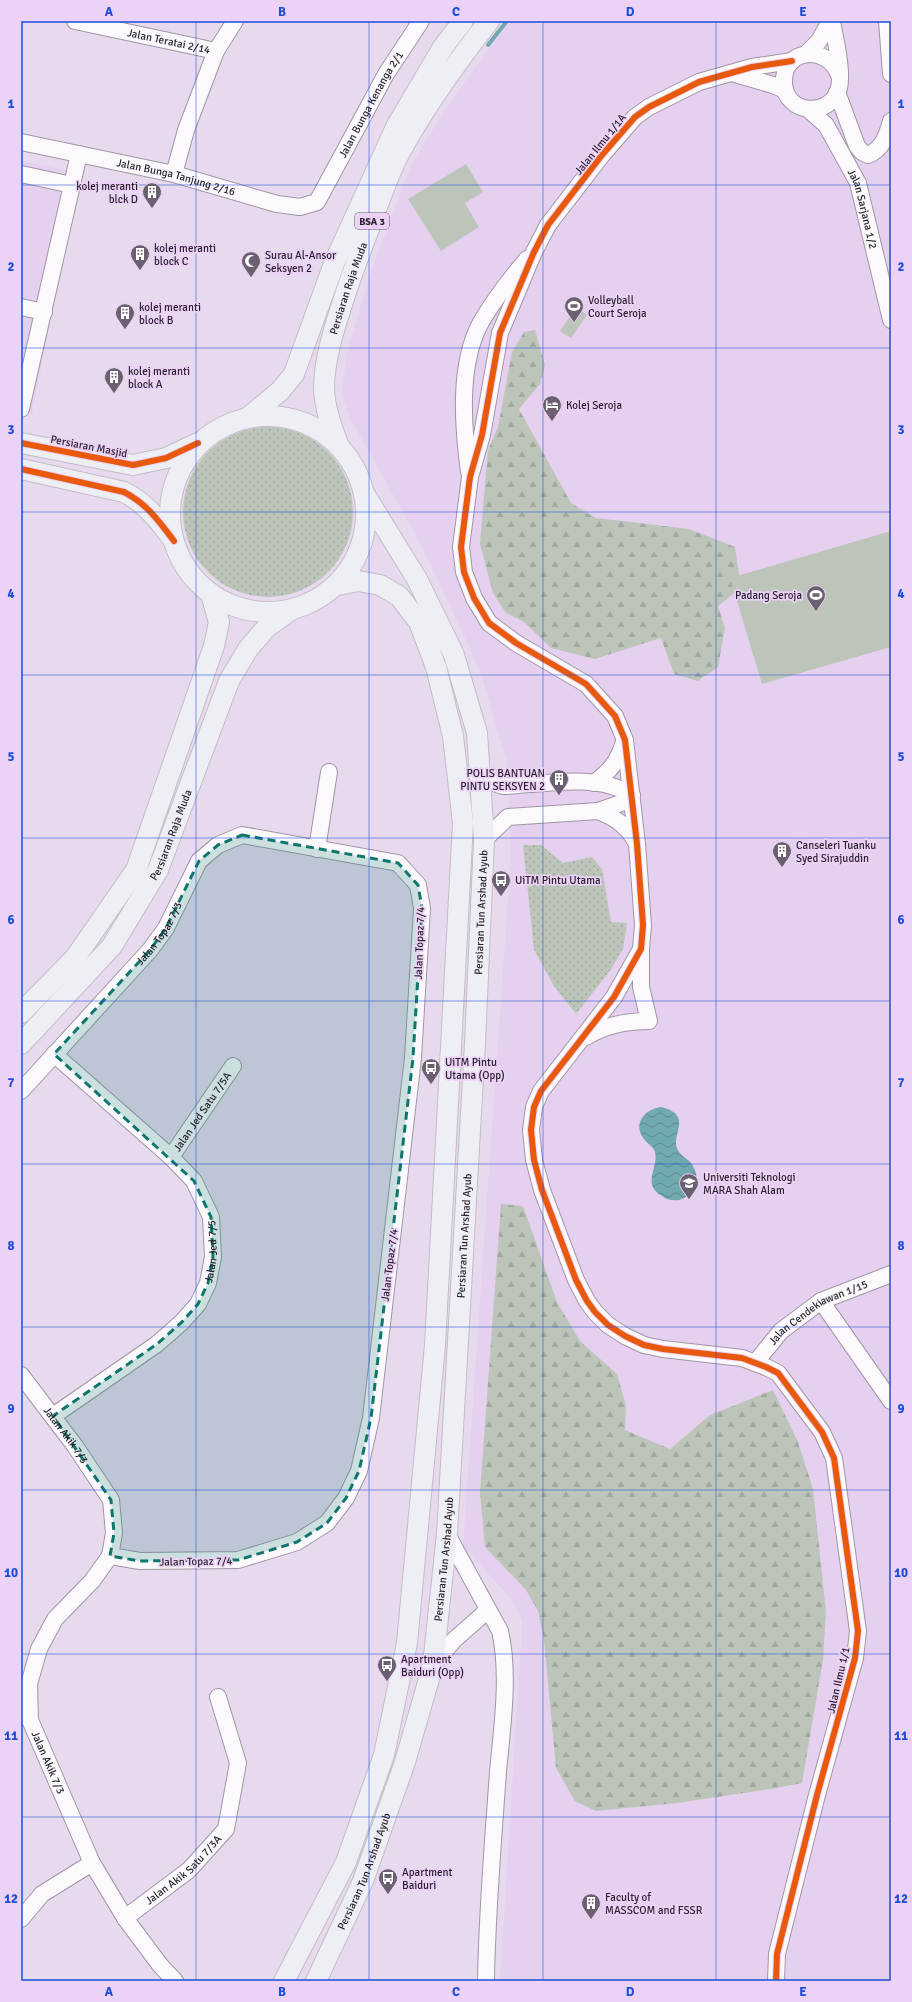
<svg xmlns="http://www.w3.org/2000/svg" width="912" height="2002" viewBox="0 0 912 2002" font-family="Signika,sans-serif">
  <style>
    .built { fill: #e6d0f0 }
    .grass { fill: url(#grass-dots) }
    .forest { fill: url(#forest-firs) }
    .pitch { fill: #bdc5ba }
    .water { fill: url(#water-waves) }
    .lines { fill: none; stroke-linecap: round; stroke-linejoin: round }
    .stream { stroke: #71a9b0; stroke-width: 4 }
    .minor-casing { stroke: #a096a5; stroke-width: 18 }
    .major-casing { stroke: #c4bcc6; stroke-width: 22 }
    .minor { stroke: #fcf9fc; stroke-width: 16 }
    .major { stroke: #eeeef5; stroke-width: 20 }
    .cycleway-casing { stroke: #ebd2f6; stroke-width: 8 }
    .cycleway { stroke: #e8590c; stroke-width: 6 }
    .marked { fill: #0f766e; fill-opacity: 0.2; stroke: #0f766e; stroke-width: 3; stroke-dasharray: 8 5; stroke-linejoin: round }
    .grid { fill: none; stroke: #1d4ed8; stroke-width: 1; stroke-opacity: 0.55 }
    .labels { text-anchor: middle; stroke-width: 3.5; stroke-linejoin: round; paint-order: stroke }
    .shield { fill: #ebd2f6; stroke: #625569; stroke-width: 1 }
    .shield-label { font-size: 10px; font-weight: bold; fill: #281f2c }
    .street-label { font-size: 11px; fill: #281f2c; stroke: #ebd2f6 }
    .poi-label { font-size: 11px; fill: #281f2c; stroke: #ebd2f6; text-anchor: start }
    .neatline { fill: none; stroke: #1d4ed8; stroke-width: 1.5 }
    .grid-label { font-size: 13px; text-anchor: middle; font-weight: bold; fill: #1d4ed8 }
  </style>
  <defs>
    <pattern id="grass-dots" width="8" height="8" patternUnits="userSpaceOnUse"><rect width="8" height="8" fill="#bdc5ba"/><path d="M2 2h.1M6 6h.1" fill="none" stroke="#a2a9a0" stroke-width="1.8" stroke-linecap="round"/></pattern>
    <pattern id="forest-firs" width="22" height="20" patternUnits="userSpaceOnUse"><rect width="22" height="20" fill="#bdc5ba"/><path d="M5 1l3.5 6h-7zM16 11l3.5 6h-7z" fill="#a2a9a0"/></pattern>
    <pattern id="water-waves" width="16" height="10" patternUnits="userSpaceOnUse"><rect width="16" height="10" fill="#71a9b0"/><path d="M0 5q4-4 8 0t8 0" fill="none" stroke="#5d898f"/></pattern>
  </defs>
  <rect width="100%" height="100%" fill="#e8daee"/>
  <g class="built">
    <polygon points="511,21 891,21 891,1981 500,1981 522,1623 519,1612 512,1600 463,1546 511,854 507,764 482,677 471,651 419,541 354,425 346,408 342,394 346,357 370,274 411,165 445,110 491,45"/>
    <polygon points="21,161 80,173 32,414 21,411"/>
  </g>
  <g class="grass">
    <circle cx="268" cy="512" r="85"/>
    <polygon points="523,845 541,845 563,863 592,857 602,869 611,922 627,923 623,949 610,971 576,1014 554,986 534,950"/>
  </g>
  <g class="forest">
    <polygon points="535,330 545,365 540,384 519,409 571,503 596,518 689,529 735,547 741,588 718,606 725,628 718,667 698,681 674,674 661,638 595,659 551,648 524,622 506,613 493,593 480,544 488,450 498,427 512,352 524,332"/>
    <polygon points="501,1204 523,1206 557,1302 580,1341 617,1374 626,1406 625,1430 670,1449 710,1415 773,1390 798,1442 813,1489 826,1612 823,1660 802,1783 771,1789 677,1803 596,1811 575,1801 556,1768 544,1640 538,1611 526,1590 485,1547 480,1492"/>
  </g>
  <g class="pitch">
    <polygon points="466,164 483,192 465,203 479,227 441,251 408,199"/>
    <polygon points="576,307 587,315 571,338 560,331"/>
    <polygon points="891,531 891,647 762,684 730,578"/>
  </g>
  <path class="water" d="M661,1107C693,1115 672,1133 677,1148C680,1157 689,1158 693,1166C701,1179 694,1196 679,1200C673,1201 667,1200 662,1196C641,1184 659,1168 655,1152C653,1145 648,1145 644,1139C632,1124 645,1109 661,1107Z"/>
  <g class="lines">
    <polyline class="stream" points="488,45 507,21"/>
    <defs>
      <g id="minor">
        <path id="s1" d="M75,21L216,51"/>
        <path d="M832,21C835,39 843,70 839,88C831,118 785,115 784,83C782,49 827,43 839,75"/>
        <polyline points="887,21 891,74"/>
        <polyline points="806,54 819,41 830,21"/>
        <polyline points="732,73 773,85 785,90"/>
        <path d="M837,92L857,146L862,152L868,155C883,149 887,135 891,121"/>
        <path id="s2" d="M809,110L826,125L858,183L891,320"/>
        <path id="s3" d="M21,142L174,174L277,204L300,207L317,202L386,74L421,21"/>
        <polyline points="21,174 72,185"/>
        <polyline points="174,174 186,130 216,51 235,21"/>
        <polyline points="21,307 44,312"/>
        <polyline points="21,409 79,154"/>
        <path d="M469,472C463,427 458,366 480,324C493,301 510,279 527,259"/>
        <path d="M480,772C487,778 494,785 504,786C513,786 523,784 532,784C563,781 604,777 632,795L624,802L598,811L508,817L484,840"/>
        <path d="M594,783C611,770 617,763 624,742"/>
        <path d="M598,811C616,818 627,826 636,842"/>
        <polyline points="317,849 329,772"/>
        <path d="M586,1037C605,1025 626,1021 649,1021L641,987V952"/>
        <path id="s4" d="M21,1091L150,950L166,928L199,861L218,845L242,835L398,863L418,885L422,908L413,1058L371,1418L359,1471L346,1498L327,1523L297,1542L238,1560L140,1561L110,1556"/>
        <path id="s5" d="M171,1157L233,1066"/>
        <polyline points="821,1301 891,1401"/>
        <path id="s6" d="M755,1363L781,1331L821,1301L891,1274"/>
        <path id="s7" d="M21,1375L75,1446L111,1500L114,1533L110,1556L92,1581L55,1619L39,1649L29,1684L30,1720L92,1863L125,1918L160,1965L175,1981"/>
        <path id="s8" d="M53,1416L157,1344L182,1322L198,1304L208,1283L213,1257L211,1217L194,1181L171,1157L54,1054"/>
        <path d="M447,1534L500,1631C510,1674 502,1728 498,1772C493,1842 487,1911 486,1981"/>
        <polyline points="433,1665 454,1640 488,1610"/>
        <path id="s9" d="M125,1918L189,1870L226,1829L238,1763L218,1697"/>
        <polyline points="21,1919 42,1894 92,1863"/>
        <polyline points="776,1981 777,1954 817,1795 855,1658 858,1631 834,1458 822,1432 778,1373 766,1367 742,1358 663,1349 644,1345 625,1336 608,1325 595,1312 587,1301 576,1280 542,1190 534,1160 531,1130 534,1107 541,1091 614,997 641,949 643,925 637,844 625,740 615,716 586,684 516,643 489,623 474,598 464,572 461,547 470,477 482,435 500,333 534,252 548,225 602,155 635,117 649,107 699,82 752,67 792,61"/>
      </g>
      <g id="major">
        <polyline points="250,416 280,391 294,374 335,261 397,125 443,47 463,21"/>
        <circle cx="268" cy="514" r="98"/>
        <polyline points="21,443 133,465 166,458 198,443"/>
        <path id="s10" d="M338,444C331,425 324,406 324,386C325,353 337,320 347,289C354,268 362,247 370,226C379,202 387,177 399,154C425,106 456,63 489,21"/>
        <path d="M21,469L124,492C146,503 158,520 173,539"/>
        <polyline points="21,1013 75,958 136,870 214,646 219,622 211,594"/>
        <path id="s11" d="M21,1044L112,946L158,870L229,681L248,649L267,627L291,610"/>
        <polyline points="284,1981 346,1862 384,1755 407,1643 435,1345 463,823 453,736 436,667 419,622 399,596 380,585 358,581 338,585"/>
        <path id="s12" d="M316,1981L363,1881L405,1762L433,1665L447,1534L475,1043L484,840L477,733L454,655L417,579L365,495"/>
      </g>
    </defs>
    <use href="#minor" class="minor-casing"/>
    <use href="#major" class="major-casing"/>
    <use href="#minor" class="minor"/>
    <use href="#major" class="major"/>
    <defs>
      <g id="cycleway">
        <polyline points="21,443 133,465 166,458 198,443"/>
        <path d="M21,469L124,492C147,504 159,521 174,541"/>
        <polyline points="776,1981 777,1954 817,1795 855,1658 858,1631 834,1458 822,1432 778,1373 766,1367 742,1358 663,1349 644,1345 625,1336 608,1325 595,1312 587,1301 576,1280 542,1190 534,1160 531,1130 534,1107 541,1091 614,997 641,949 643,925 637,844 625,740 615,716 586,684 516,643 489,623 474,598 464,572 461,547 470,477 482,435 500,333 534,252 548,225 602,155 635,117 649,107 699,82 752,67 792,61"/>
      </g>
    </defs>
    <use href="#cycleway" class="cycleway-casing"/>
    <use href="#cycleway" class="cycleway"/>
  </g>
  <path class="marked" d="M242,835L398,863L418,885L422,908L413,1058L371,1418L359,1471L346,1498L327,1523L297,1542L238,1560L140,1561L110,1556L114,1533L111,1500L53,1416L157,1344L182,1322L198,1304L208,1283L213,1257L211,1217L194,1181L54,1054L150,950L166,928L199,861L218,845Z"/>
  <path class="grid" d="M196,21V1981M369,21V1981M543,21V1981M716,21V1981M21,185H891M21,348H891M21,512H891M21,675H891M21,838H891M21,1001H891M21,1164H891M21,1327H891M21,1490H891M21,1654H891M21,1817H891"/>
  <defs>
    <symbol id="building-pin" viewBox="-11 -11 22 30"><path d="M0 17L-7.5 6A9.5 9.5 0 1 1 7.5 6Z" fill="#6b6070" stroke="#ebd2f6"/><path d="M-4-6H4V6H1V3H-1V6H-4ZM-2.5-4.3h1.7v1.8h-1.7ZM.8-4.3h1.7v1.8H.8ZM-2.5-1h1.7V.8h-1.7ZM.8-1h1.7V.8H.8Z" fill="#fff"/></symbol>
    <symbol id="mosque-pin" viewBox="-11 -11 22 30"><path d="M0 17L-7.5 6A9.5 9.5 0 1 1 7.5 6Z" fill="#6b6070" stroke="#ebd2f6"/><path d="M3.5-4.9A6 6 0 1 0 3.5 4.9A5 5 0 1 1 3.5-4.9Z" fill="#fff"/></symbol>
    <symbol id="stadium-pin" viewBox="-11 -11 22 30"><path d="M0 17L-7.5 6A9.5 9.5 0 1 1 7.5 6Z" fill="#6b6070" stroke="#ebd2f6"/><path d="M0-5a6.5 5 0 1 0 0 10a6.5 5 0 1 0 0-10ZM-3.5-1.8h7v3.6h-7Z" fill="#fff"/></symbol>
    <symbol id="hotel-pin" viewBox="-11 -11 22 30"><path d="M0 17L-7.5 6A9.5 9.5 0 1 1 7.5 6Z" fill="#6b6070" stroke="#ebd2f6"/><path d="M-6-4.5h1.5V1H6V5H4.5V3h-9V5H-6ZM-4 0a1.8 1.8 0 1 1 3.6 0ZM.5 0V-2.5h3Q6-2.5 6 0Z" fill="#fff"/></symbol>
    <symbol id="bus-pin" viewBox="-11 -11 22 30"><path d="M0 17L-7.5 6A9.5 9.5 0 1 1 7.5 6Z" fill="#6b6070" stroke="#ebd2f6"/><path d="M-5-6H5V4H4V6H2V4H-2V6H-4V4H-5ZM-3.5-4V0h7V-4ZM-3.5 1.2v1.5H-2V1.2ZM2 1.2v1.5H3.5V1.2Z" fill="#fff"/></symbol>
    <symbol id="university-pin" viewBox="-11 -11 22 30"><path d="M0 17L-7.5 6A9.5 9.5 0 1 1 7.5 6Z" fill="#6b6070" stroke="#ebd2f6"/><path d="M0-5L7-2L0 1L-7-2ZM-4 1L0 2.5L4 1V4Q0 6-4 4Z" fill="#fff"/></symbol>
  </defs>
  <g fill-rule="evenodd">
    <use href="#building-pin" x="141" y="181" width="22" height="30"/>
    <use href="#building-pin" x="129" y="243" width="22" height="30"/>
    <use href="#mosque-pin" x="240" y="250" width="22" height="30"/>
    <use href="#stadium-pin" x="563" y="295" width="22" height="30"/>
    <use href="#building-pin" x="114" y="302" width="22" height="30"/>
    <use href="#building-pin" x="103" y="366" width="22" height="30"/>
    <use href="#hotel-pin" x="541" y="394" width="22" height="30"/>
    <use href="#stadium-pin" x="805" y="584" width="22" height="30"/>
    <use href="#building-pin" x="548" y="768" width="22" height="30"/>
    <use href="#building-pin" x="771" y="840" width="22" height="30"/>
    <use href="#bus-pin" x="490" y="869" width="22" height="30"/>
    <use href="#bus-pin" x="420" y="1057" width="22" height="30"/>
    <use href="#university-pin" x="678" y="1172" width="22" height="30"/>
    <use href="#bus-pin" x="376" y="1654" width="22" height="30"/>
    <use href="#bus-pin" x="377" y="1867" width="22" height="30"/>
    <use href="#building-pin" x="580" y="1892" width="22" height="30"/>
  </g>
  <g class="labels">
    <rect class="shield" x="355" y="213" width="34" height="16" rx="3"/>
    <g class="shield-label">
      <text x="372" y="225">BSA 3</text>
    </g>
    <g class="street-label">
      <text dy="4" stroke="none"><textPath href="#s1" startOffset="96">Jalan Teratai 2/14</textPath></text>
      <text dy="4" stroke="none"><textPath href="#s3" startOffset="416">Jalan Bunga Kenanga 2/1</textPath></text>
      <text transform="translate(600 144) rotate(-51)" y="4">Jalan Ilmu 1/1A</text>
      <text dy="4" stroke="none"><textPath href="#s3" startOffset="159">Jalan Bunga Tanjung 2/16</textPath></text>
      <text dy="4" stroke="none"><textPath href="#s2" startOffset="115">Jalan Sarjana 1/2</textPath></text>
      <text dy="4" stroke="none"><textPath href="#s10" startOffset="161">Persiaran Raja Muda</textPath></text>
      <text transform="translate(89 446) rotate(11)" y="4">Persiaran Masjid</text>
      <text dy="4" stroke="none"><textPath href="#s11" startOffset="260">Persiaran Raja Muda</textPath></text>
      <text dy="4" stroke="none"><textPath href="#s12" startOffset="1092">Persiaran Tun Arshad Ayub</textPath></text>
      <text dy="4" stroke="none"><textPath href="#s4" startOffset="210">Jalan Topaz 7/3</textPath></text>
      <text transform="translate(419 943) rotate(-88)" y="4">Jalan Topaz 7/4</text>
      <text dy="4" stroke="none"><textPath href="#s5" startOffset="55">Jalan Jed Satu 7/5A</textPath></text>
      <text dy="4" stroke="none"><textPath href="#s12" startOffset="768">Persiaran Tun Arshad Ayub</textPath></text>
      <text dy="4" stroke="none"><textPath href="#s8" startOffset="239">Jalan Jed 7/5</textPath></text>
      <text transform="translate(389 1265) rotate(-83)" y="4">Jalan Topaz 7/4</text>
      <text dy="4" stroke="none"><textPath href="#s6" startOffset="83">Jalan Cendekiawan 1/15</textPath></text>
      <text dy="4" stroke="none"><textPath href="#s7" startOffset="75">Jalan Akik 7/3</textPath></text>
      <text dy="4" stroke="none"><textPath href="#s12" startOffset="444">Persiaran Tun Arshad Ayub</textPath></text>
      <text transform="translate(196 1561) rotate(-1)" y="4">Jalan Topaz 7/4</text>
      <text transform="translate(838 1680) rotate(-77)" y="4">Jalan Ilmu 1/1</text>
      <text dy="4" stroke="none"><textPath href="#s7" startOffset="447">Jalan Akik 7/3</textPath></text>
      <text dy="4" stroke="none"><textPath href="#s9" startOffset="76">Jalan Akik Satu 7/3A</textPath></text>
      <text dy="4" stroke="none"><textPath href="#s12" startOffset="120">Persiaran Tun Arshad Ayub</textPath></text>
    </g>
    <g class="poi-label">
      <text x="138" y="190" text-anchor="end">kolej meranti<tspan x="138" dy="13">blck D</tspan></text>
      <text x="154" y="252">kolej meranti<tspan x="154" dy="13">block C</tspan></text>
      <text x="265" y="259">Surau Al-Ansor<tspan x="265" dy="13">Seksyen 2</tspan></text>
      <text x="588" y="304">Volleyball<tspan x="588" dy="13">Court Seroja</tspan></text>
      <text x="139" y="311">kolej meranti<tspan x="139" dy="13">block B</tspan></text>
      <text x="128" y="375">kolej meranti<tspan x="128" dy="13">block A</tspan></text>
      <text x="566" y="409">Kolej Seroja</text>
      <text x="802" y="599" text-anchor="end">Padang Seroja</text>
      <text x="545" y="777" text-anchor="end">POLIS BANTUAN<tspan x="545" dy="13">PINTU SEKSYEN 2</tspan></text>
      <text x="796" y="849">Canseleri Tuanku<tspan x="796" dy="13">Syed Sirajuddin</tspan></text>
      <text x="515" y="884">UiTM Pintu Utama</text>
      <text x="445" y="1066">UiTM Pintu<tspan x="445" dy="13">Utama (Opp)</tspan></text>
      <text x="703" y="1181">Universiti Teknologi<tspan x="703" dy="13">MARA Shah Alam</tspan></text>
      <text x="401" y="1663">Apartment<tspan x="401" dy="13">Baiduri (Opp)</tspan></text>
      <text x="402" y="1876">Apartment<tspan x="402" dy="13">Baiduri</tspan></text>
      <text x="605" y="1901">Faculty of<tspan x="605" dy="13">MASSCOM and FSSR</tspan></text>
    </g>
  </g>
  <rect width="912" height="2002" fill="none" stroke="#ebd2f6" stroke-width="44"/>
  <rect x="22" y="22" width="868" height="1958" class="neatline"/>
  <g class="grid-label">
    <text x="109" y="16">A</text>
    <text x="282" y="16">B</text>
    <text x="456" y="16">C</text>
    <text x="630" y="16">D</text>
    <text x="803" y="16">E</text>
    <text x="11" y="108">1</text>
    <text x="901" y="108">1</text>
    <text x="11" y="271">2</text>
    <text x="901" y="271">2</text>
    <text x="11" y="434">3</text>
    <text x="901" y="434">3</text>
    <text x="11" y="598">4</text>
    <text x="901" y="598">4</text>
    <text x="11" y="761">5</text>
    <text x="901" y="761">5</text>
    <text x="11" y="924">6</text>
    <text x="901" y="924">6</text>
    <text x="11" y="1087">7</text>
    <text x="901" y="1087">7</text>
    <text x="11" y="1250">8</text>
    <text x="901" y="1250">8</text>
    <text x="11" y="1413">9</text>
    <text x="901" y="1413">9</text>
    <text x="11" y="1577">10</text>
    <text x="901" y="1577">10</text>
    <text x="11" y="1740">11</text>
    <text x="901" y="1740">11</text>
    <text x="11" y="1903">12</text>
    <text x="901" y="1903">12</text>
    <text x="109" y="1996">A</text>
    <text x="282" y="1996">B</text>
    <text x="456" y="1996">C</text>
    <text x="630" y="1996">D</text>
    <text x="803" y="1996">E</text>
  </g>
</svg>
